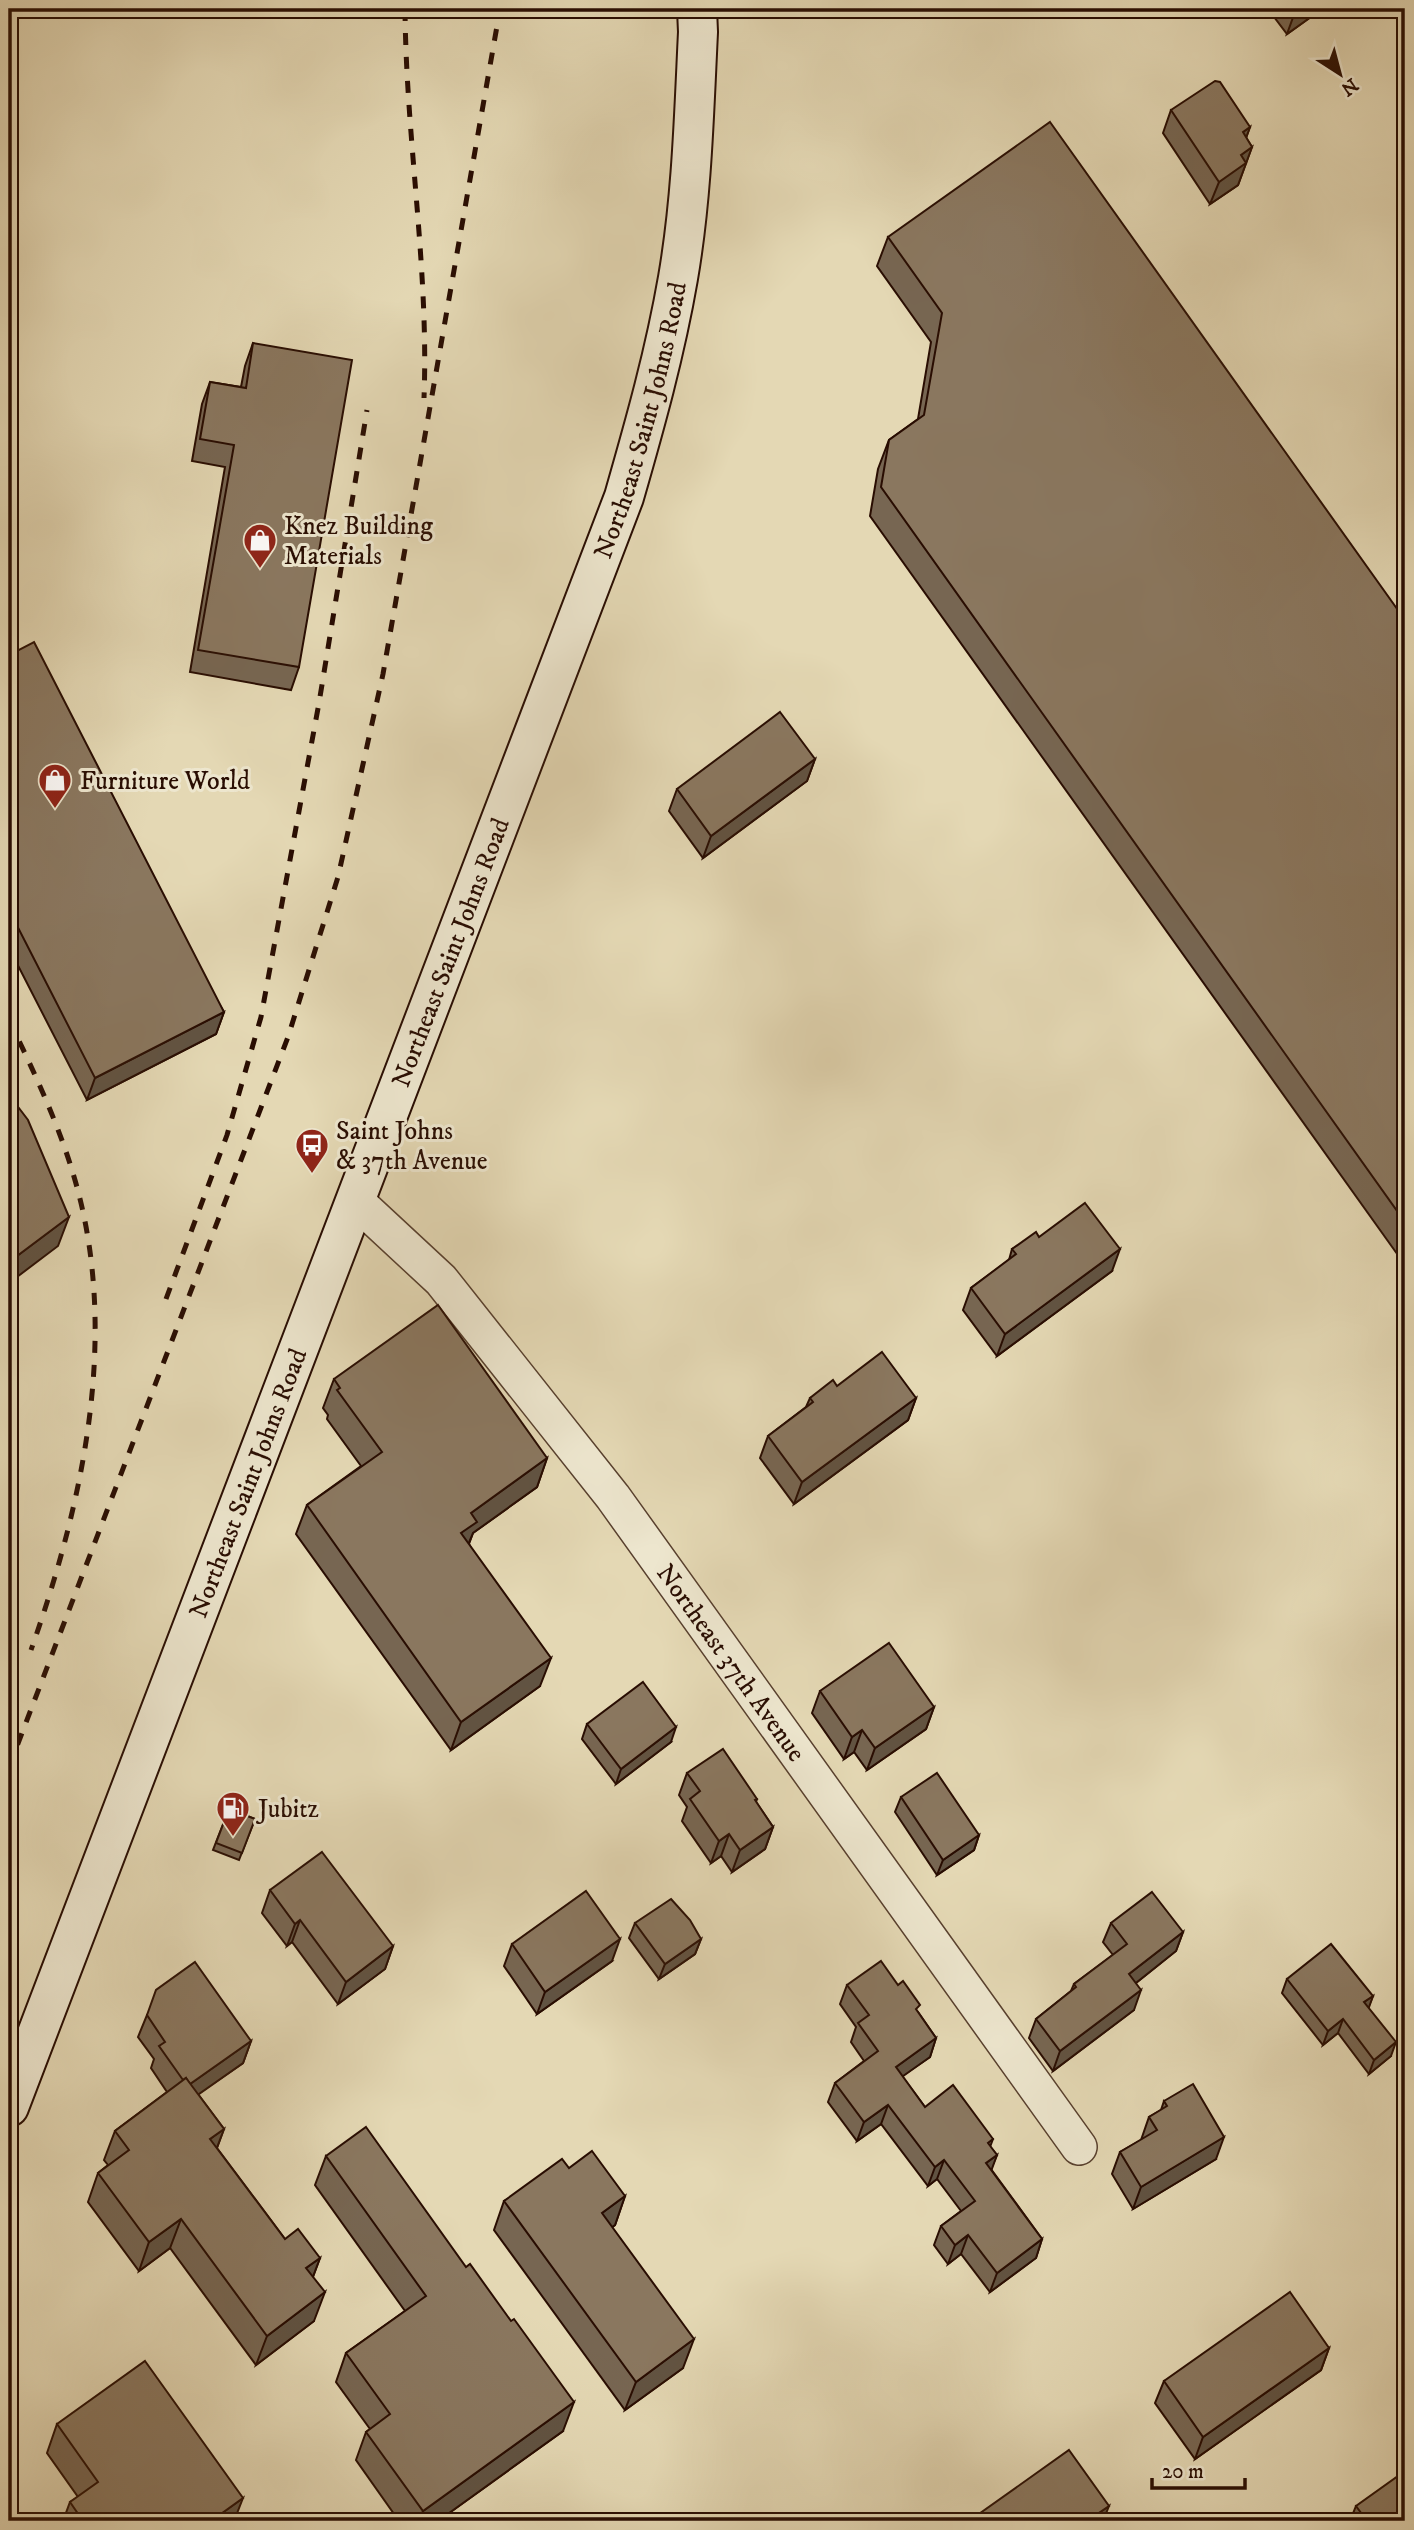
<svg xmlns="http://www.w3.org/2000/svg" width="1414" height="2530" viewBox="0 0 1414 2530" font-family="'IM FELL DW Pica',serif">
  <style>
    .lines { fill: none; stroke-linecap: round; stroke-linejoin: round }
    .minor-casing { stroke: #58402e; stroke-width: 38 }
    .secondary-casing { stroke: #290d02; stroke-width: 42 }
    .minor { stroke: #ede6ce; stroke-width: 35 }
    .secondary { stroke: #ede6ce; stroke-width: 38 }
    .rail { stroke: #290d02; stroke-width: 5; stroke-dasharray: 12 12; stroke-linecap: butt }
    .wall { fill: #776652; stroke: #290d02; stroke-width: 2 }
    .shaded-wall { fill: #615342; stroke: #290d02; stroke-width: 2 }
    .building { fill: #8a775f; stroke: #290d02; stroke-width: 2 }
    .labels { text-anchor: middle; stroke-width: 6; stroke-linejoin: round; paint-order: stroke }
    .street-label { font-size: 26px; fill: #290d02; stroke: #ede6ce }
    .poi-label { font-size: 26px; fill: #290d02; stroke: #ede6ce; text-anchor: start }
  </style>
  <rect width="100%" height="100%" fill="#e4d8b4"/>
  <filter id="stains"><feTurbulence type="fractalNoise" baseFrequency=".00286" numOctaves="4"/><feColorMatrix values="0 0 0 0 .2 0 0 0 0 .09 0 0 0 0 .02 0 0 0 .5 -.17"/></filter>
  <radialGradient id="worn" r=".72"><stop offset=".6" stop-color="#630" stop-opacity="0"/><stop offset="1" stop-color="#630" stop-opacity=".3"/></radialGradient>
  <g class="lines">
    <defs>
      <g id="minor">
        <path id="s1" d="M357,1202L441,1280L613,1497L1079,2147"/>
      </g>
      <g id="secondary">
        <path id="s2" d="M9,2107L624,497C645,424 665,353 678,278C692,197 694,114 698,32L697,9"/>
      </g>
    </defs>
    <use href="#minor" class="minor-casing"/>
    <use href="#secondary" class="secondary-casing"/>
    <use href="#minor" class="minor"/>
    <use href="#secondary" class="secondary"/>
    <g class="rail">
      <path d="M405,9C406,139 429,268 424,398"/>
      <path d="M9,1020C37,1078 66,1139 81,1203C116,1351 81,1509 31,1650"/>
      <polyline points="166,1299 227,1135 261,1017 319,703 367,410"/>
      <polyline points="9,1767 288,1037 338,877 383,674 500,9"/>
    </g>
  </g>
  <g class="wall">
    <polygon points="1268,9 1322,9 1287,34"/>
    <polygon points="1171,110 1250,127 1246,138 1252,147 1238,185 1210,204 1163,133"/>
    <polygon points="888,237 1405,620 1405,1265 870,516 878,469 889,440 918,419 931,342 877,266"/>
    <polygon points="253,343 299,667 291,690 190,672 225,467 192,461 202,404 210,382 241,387 245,366"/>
    <polygon points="9,655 224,1012 216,1034 87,1100 9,948"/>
    <polygon points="815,759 807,781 703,858 669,811 677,789"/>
    <polygon points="1039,1237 1112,1271 997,1356 963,1310 971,1288 1009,1260 1012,1249"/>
    <polygon points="334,1379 547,1458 537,1487 473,1533 469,1544 540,1686 451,1750 296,1534 307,1505 361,1466 327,1419 328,1415 323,1408"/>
    <polygon points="837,1386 916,1398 908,1420 794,1504 760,1458 768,1436 806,1407 810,1398"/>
    <polygon points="820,1691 934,1707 926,1729 867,1770 854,1752 844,1759 812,1713"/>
    <polygon points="587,1724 671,1742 616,1784 582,1739"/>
    <polygon points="687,1773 757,1799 756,1802 773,1827 765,1849 732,1872 721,1856 711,1863 682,1821 687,1807 679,1795"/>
    <polygon points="901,1797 979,1835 974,1850 937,1875 895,1812"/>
    <polygon points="229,1809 255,1819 239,1860 213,1850"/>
    <polygon points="270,1890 393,1946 385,1969 338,2004 292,1942 287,1946 262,1913"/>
    <polygon points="635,1923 701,1939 695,1954 659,1979 629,1938"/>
    <polygon points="1111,1923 1183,1932 1176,1951 1136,1983 1134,2010 1053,2071 1029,2038 1036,2019 1071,1991 1074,1984 1113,1955 1103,1942"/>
    <polygon points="512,1944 612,1961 537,2014 504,1966"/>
    <polygon points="1287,1979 1373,1996 1368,2008 1391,2056 1369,2074 1338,2033 1323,2045 1282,1993"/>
    <polygon points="847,1985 918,2012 936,2038 930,2057 902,2076 925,2107 993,2139 990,2147 997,2155 991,2169 1042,2239 1036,2258 990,2292 961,2254 948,2264 934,2245 941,2226 961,2211 937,2179 928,2186 881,2124 857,2141 828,2102 835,2083 864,2061 851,2042 856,2027 840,2004"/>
    <polygon points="147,2015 251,2041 243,2063 198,2094 224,2129 217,2148 285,2239 320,2258 313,2277 314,2321 256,2365 170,2248 139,2271 88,2202 98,2173 108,2165 104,2160 115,2131 167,2092 151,2068 154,2059 138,2037"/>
    <polygon points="1164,2101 1216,2159 1133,2209 1112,2174 1120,2152 1141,2140 1149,2117 1161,2110"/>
    <polygon points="326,2156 563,2431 438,2521 399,2521 356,2460 366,2432 370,2429 336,2382 346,2353 405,2311 315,2185"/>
    <polygon points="569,2168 625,2196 615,2225 612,2227 683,2368 625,2410 494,2230 504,2201"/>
    <polygon points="1329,2348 1321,2370 1195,2459 1155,2403 1164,2381"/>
    <polygon points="57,2424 234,2521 63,2521 70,2502 78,2497 47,2453"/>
    <polygon points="1356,2506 1405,2521 1350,2521"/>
  </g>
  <g class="shaded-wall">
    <polygon points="1300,9 1322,9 1287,34 1295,12"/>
    <polygon points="1250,127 1242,149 1243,132"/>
    <polygon points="1252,147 1238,185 1210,204 1219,182 1241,155"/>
    <polygon points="815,759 807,781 703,858 711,836"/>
    <polygon points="224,1012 216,1034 87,1100 95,1078"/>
    <polygon points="69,1217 58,1246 9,1283 9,1262"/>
    <polygon points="1120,1249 1112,1271 997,1356 1005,1334"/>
    <polygon points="916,1398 908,1420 794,1504 802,1482"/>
    <polygon points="547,1458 537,1487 473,1533 466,1550 461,1533 471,1513"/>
    <polygon points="551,1658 540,1686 451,1750 461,1722"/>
    <polygon points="934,1707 926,1729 867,1770 875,1748"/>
    <polygon points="676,1727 671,1742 616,1784 621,1769"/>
    <polygon points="862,1730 854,1752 844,1759 852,1737"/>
    <polygon points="773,1827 765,1849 732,1872 740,1850"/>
    <polygon points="729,1834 721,1856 711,1863 719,1841"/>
    <polygon points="979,1835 974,1850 937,1875 943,1860"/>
    <polygon points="300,1920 292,1942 287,1946 295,1924"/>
    <polygon points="1183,1932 1176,1951 1122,1994 1129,1974"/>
    <polygon points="620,1939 612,1961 537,2014 545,1992"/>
    <polygon points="701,1939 695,1954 659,1979 665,1964"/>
    <polygon points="393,1946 385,1969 338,2004 346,1982"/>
    <polygon points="1141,1990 1134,2010 1053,2071 1060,2051"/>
    <polygon points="1373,1996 1368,2010 1364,2002"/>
    <polygon points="1343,2019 1338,2033 1323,2045 1328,2031"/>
    <polygon points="936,2038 930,2057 889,2086 896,2067"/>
    <polygon points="251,2041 243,2063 179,2108 187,2086"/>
    <polygon points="1396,2042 1391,2056 1369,2074 1374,2060"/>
    <polygon points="888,2105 881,2124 857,2141 864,2122"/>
    <polygon points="224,2129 213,2158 210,2139"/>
    <polygon points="1224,2137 1216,2159 1133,2209 1141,2187"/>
    <polygon points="997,2155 990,2174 986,2163"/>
    <polygon points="944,2160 937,2179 928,2186 935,2167"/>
    <polygon points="625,2196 615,2225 591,2242 602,2213"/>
    <polygon points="181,2219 170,2248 139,2271 149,2242"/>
    <polygon points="968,2235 961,2254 948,2264 955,2245"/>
    <polygon points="1042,2239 1036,2258 990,2292 997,2273"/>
    <polygon points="320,2258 309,2287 306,2268"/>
    <polygon points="325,2292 314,2321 256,2365 267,2336"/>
    <polygon points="694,2339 683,2368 625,2410 636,2382"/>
    <polygon points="1329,2348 1321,2370 1195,2459 1203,2437"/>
    <polygon points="574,2402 563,2431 438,2521 419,2521 423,2511"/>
    <polygon points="243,2498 234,2521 211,2521"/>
    <polygon points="1109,2506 1103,2521 1087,2521"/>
  </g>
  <g class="building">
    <polygon points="1215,81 1220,82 1250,127 1243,132 1252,147 1241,155 1246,163 1219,182 1171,110"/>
    <polygon points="1050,122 1405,620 1405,1222 881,487 889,440 924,415 942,313 888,237"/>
    <polygon points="253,343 352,360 299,667 198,650 234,445 200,439 210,382 246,388"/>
    <polygon points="34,642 224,1012 95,1078 9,910 9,655"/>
    <polygon points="780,712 815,759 711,836 677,789"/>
    <polygon points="9,1095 28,1120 69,1217 9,1262"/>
    <polygon points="1085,1203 1120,1249 1005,1334 971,1288 1016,1254 1012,1249 1036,1232 1039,1237"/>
    <polygon points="438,1305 547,1458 471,1513 477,1522 461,1533 551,1658 461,1722 307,1505 382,1452 337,1390 340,1388 334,1379"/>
    <polygon points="882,1352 916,1398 802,1482 768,1436 813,1402 810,1398 833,1380 837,1386"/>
    <polygon points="889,1643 934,1707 875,1748 862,1730 852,1737 820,1691"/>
    <polygon points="643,1682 676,1727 621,1769 587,1724"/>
    <polygon points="723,1749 757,1799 755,1800 773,1827 740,1850 729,1834 719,1841 690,1799 700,1791 687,1773"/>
    <polygon points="937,1773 979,1835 943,1860 901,1797"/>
    <polygon points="229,1809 255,1819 242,1853 216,1843"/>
    <polygon points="322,1852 393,1946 346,1982 300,1920 295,1924 270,1890"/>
    <polygon points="586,1891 620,1939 545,1992 512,1944"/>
    <polygon points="1152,1892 1183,1932 1129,1974 1141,1990 1060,2051 1036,2019 1076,1987 1074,1984 1127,1944 1111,1923"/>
    <polygon points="671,1899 690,1920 701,1939 665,1964 635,1923"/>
    <polygon points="1331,1944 1373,1996 1364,2002 1396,2042 1374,2060 1343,2019 1328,2031 1287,1979"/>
    <polygon points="881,1961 898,1985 903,1981 920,2005 916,2009 936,2038 896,2067 925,2107 953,2085 993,2139 988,2143 997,2155 986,2163 1042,2239 997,2273 968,2235 955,2245 941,2226 975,2201 944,2160 935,2167 888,2105 864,2122 835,2083 878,2051 858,2023 869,2015 847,1985"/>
    <polygon points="195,1962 251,2041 190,2084 186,2078 183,2080 159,2046 165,2042 147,2015 156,1990"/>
    <polygon points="186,2078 224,2129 210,2139 285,2239 298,2229 320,2258 306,2268 325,2292 267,2336 181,2219 149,2242 98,2173 129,2150 115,2131"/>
    <polygon points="1193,2084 1224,2137 1141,2187 1120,2152 1157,2130 1149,2117 1167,2106 1164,2101"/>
    <polygon points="366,2127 466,2267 470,2264 511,2321 514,2319 574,2402 423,2511 366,2432 390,2414 346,2353 426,2296 326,2156"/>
    <polygon points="592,2151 625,2196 602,2213 694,2339 636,2382 504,2201 562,2159 569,2168"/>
    <polygon points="1290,2292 1329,2348 1203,2437 1164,2381"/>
    <polygon points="145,2361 243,2498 211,2521 83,2521 70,2502 98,2482 57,2424"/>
    <polygon points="1069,2450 1109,2506 1087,2521 969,2521"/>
    <polygon points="1405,2471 1405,2521 1367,2521 1356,2506"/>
  </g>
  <defs>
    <symbol id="shop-pin" viewBox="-11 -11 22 30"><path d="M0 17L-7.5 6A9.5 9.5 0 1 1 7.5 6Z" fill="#8f2418" stroke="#ede6ce"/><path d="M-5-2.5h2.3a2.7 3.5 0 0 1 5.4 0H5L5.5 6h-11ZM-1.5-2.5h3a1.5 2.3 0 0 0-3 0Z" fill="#fff"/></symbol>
    <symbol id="bus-pin" viewBox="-11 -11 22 30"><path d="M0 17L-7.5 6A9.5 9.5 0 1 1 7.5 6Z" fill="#8f2418" stroke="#ede6ce"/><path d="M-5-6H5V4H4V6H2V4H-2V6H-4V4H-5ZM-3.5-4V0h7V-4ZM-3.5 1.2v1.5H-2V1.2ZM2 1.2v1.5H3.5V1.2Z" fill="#fff"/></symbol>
    <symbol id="fuel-pin" viewBox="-11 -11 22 30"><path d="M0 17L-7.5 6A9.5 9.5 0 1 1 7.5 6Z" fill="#8f2418" stroke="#ede6ce"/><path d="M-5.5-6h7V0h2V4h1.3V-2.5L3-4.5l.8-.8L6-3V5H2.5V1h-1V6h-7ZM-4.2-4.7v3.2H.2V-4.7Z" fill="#fff"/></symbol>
  </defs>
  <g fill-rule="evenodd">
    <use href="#shop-pin" x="241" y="521" width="38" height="52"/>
    <use href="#shop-pin" x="36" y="761" width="38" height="52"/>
    <use href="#bus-pin" x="293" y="1126" width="38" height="52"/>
    <use href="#fuel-pin" x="214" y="1789" width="38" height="52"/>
  </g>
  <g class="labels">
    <g class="street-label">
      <text dy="9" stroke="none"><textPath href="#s2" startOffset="1802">Northeast Saint Johns Road</textPath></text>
      <text dy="9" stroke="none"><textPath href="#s2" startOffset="1236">Northeast Saint Johns Road</textPath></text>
      <text dy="9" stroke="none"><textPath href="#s2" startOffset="668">Northeast Saint Johns Road</textPath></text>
      <text dy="9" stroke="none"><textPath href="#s1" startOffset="595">Northeast 37th Avenue</textPath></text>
    </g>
    <g class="poi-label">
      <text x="284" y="534">Knez Building<tspan x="284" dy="30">Materials</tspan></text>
      <text x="80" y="789">Furniture World</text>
      <text x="336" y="1139">Saint Johns<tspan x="336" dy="30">&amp; 37th Avenue</tspan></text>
      <text x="258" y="1817">Jubitz</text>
    </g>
  </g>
  <rect width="1414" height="2530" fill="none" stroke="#e4d8b4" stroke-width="35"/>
  <rect x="10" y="10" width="1393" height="2509" fill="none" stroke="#290d02" stroke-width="3.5"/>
  <rect x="18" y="18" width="1379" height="2495" fill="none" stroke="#290d02" stroke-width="2"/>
  <g transform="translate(1340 74) rotate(144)" stroke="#ede6ce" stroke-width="5" paint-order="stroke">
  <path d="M0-5L12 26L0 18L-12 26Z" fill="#290d02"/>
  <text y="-10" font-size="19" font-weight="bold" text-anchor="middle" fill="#290d02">N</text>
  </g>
  <path d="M1152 2478v10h93v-10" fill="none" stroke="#290d02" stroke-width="3.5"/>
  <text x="1162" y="2478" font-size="21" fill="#290d02" stroke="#ede6ce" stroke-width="5" paint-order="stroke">20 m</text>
  <rect width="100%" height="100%" filter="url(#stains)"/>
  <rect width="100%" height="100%" fill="url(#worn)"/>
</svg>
